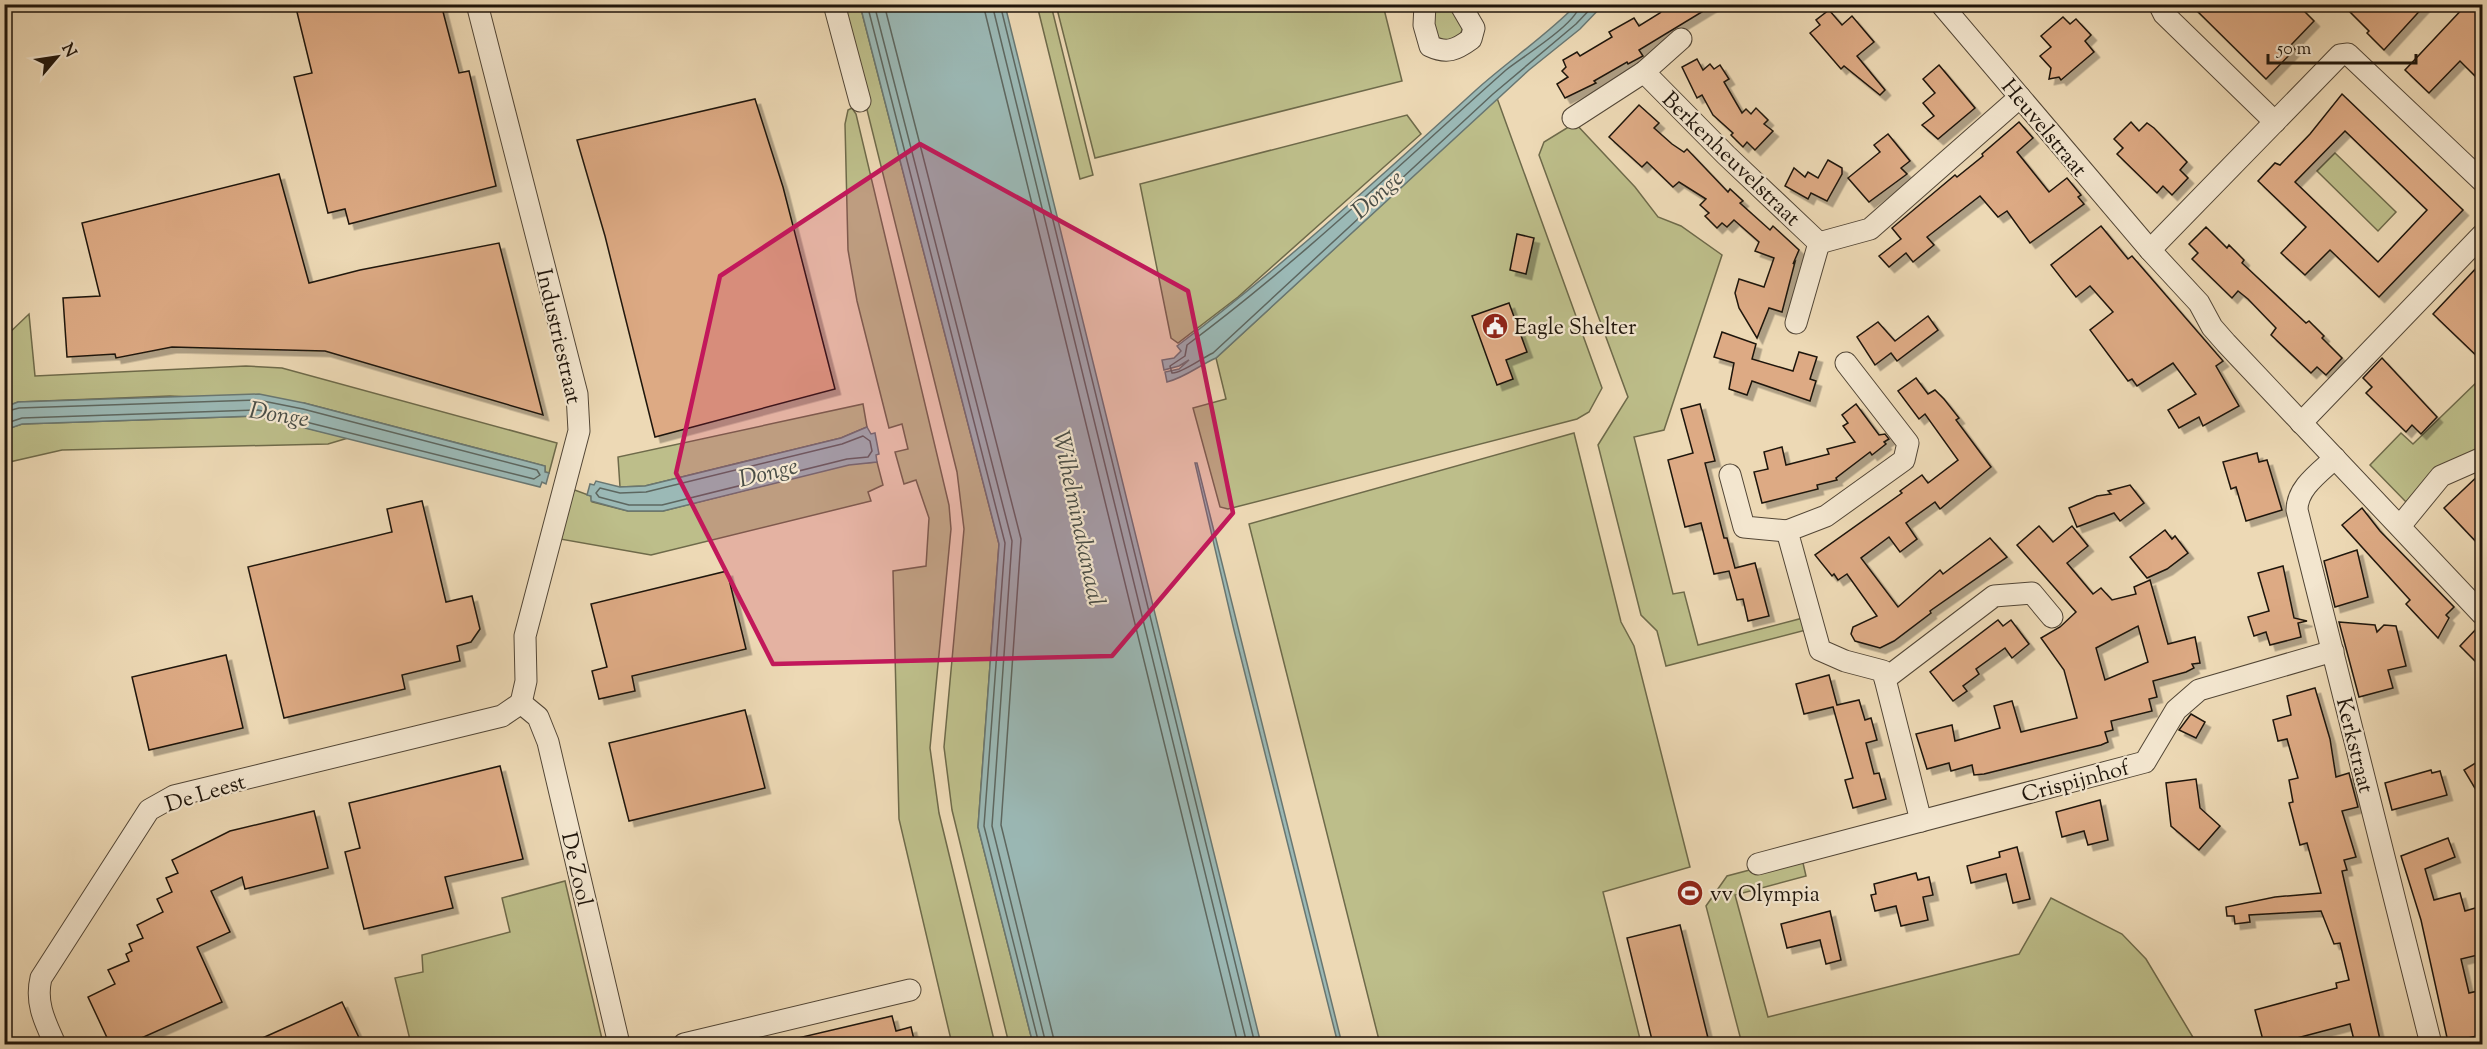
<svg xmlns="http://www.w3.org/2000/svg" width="2487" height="1049" viewBox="0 0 2487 1049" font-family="'Sorts Mill Goudy',serif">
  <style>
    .green { fill: #bdbe8a; stroke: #6e6a4a; stroke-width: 1.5 }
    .water { fill: #9bb9b6; stroke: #697772; stroke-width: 1.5 }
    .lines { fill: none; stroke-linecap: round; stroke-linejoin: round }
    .shore { stroke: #5d6760; stroke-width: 1.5 }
    .building { fill: #ddaa84; stroke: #1f150b; stroke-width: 1.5; fill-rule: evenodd; filter: url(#shadow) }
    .minor-casing { stroke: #524636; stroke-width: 23 }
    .minor { stroke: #f3e6cf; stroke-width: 21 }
    .marked { fill: #c2185b; fill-opacity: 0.2; stroke: #c2185b; stroke-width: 4.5; stroke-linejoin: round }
    .labels { text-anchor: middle; stroke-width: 4.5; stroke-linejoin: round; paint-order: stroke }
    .street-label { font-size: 22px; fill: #1f150b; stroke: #f3e6cf }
    .poi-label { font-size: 22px; fill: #1f150b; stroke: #f3e6cf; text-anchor: start }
    .water-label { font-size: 24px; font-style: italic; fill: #4a4e47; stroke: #f3e6cf }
  </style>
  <defs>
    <filter id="shadow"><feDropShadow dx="5.5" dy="5.5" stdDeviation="0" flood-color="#0004"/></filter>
  </defs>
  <rect width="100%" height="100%" fill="#edd9b5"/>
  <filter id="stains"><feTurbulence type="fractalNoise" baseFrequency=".00333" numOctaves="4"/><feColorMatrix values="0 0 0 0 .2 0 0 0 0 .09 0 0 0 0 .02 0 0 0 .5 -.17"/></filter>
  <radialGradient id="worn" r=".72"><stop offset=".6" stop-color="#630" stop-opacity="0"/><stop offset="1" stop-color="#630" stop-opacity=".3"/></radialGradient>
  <g class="green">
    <polygon points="841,5 860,5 999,544 978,827 1033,1044 1009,1044 952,810 944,747 964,529 957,472"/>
    <polygon points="1037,5 1051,5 1093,175 1080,179"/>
    <polygon points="1056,5 1383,5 1402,81 1095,158"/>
    <polygon points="1432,5 1452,5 1463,28 1459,37 1439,43 1430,16"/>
    <polygon points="1497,98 1602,388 1589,412 1577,419 1228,509 1220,507 1193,408 1226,399 1216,358"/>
    <polygon points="852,108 856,114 949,505 951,529 930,748 939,813 995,1044 952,1044 899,819 893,571 926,566 929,518 916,480 904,484 895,452 908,449 902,424 889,428 857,301 848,250 845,124 848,110"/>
    <polygon points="1407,115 1421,134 1238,297 1178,343 1171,338 1140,184"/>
    <polygon points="1575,123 1635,187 1658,217 1681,226 1722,255 1664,430 1634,437 1673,594 1684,592 1698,645 1803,618 1806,630 1666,666 1657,631 1641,615 1598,445 1628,397 1539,155 1544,142"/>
    <polygon points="2335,153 2396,212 2378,231 2317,171"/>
    <polygon points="29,314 35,376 246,366 282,368 557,443 549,473 545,472 545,466 304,403 170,396 18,402 5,407 5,337"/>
    <polygon points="2482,377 2482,448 2434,471 2406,502 2370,465 2401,433 2413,444"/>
    <polygon points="863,404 867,427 841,438 645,486 620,487 618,457"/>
    <polygon points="257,416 348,438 328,444 62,450 5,463 4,430 22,424"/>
    <polygon points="1574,433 1621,622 1634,646 1690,867 1603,892 1641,1043 1380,1044 1249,524"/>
    <polygon points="877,462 883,485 868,492 871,501 651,555 560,539 572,489 591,496 592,502 628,511 663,511 849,464"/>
    <polygon points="1776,863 1803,863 1806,876 1735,895 1768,1017 2019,954 2051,898 2122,934 2146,959 2197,1044 1742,1044 1706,906 1727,876"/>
    <polygon points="565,881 602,1039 575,1044 411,1044 395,978 423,972 422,955 510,932 502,898"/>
  </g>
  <g class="water">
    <polygon points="860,5 1005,5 1261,1044 1033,1044 978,827 999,544"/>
    <path d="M1576,5H1603L1580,29L1529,70L1216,358C1198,366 1186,377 1167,382L1165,372L1179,369L1189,360L1179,366L1164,370L1162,360L1174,358L1181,351L1177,346C1282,267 1379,178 1476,90C1508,61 1546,36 1576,5Z"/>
    <polygon points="259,394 304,403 545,466 545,472 549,473 546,484 542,482 540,487 257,416 22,424 5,430 5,407 18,402"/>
    <polygon points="867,427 871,434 875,433 879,454 876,455 877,462 849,465 663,511 628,511 591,501 591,496 587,495 590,484 594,485 596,481 620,487 645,486 841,438"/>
    <polygon points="1195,463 1197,463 1342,1044 1338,1044 1234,630"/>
  </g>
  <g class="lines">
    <g class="shore">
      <polyline points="867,4 1005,543 984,826 1039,1044"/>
      <polyline points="874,4 1012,541 992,826 1046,1044"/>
      <polyline points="884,4 1021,539 1001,825 1055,1044"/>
      <polyline points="983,4 1238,1044"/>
      <polyline points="992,4 1247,1044"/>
      <polyline points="1000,4 1255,1044"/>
      <path d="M1580,4C1578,23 1522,57 1506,70C1401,163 1300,261 1187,345L1185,356L1170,366L1172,373C1181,374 1202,358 1213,353L1493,94L1576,24L1595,4"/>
      <polyline points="4,412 19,408 258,400 303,409 537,470 540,475 534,479 258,410 22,418 4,424"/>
      <polygon points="863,436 870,441 872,451 868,457 847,459 662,505 629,505 599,497 596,493 600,488 620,493 646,492 842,444"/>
    </g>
  </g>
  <g class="building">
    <polygon points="295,4 441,4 459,73 469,71 496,186 349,224 345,209 328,213 294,77 312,73"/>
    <polygon points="1668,4 1715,4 1639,50 1643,56 1628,64 1627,62 1594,81 1596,83 1565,98 1557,84 1568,77 1562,71 1566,67 1563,60 1577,52 1580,56 1612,37 1609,32 1634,18 1639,26 1660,13"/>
    <polygon points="2190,4 2297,4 2314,21 2291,45 2295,49 2266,79"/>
    <polygon points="2342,4 2426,4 2384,50 2367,33 2369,31"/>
    <polygon points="2467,4 2482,4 2482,83 2460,61 2429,93 2405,70"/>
    <polygon points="1829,10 1842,25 1852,16 1874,42 1857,56 1885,90 1880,95 1844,66 1841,69 1810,33 1820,25 1816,20"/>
    <polygon points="2063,17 2070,24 2076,19 2091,35 2085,41 2094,52 2061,80 2059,77 2049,79 2051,68 2040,56 2051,47 2041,36"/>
    <polygon points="1697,59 1703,70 1710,64 1714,69 1720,65 1729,79 1724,82 1742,113 1746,109 1751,114 1756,108 1768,120 1764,124 1773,131 1755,150 1747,142 1743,147 1731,135 1733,133 1713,115 1702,95 1697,98 1682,67"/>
    <polygon points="1939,65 1975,108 1938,139 1922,125 1934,116 1923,103 1935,93 1923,79"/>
    <path d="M2342,94L2463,210L2379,297L2330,250L2305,275L2281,253L2306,227L2258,181L2275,163L2280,165L2310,134ZM2345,131L2427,210L2378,262L2295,182Z"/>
    <polygon points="755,99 783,187 835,389 655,437 605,236 577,140"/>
    <polygon points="1639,105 1659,123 1654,128 1672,144 1684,152 1687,149 1728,192 1730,189 1743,201 1740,203 1770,230 1773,226 1799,250 1793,264 1795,262 1782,312 1769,308 1757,338 1739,308 1735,293 1739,279 1764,287 1774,258 1755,251 1759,242 1734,220 1727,227 1722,223 1717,228 1705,216 1709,213 1700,205 1706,199 1679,182 1673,187 1647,162 1642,167 1609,137"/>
    <polygon points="2019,122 2033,138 2017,152 2049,192 2067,178 2081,195 2078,197 2084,204 2030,243 2007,211 1998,217 1980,196 1927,237 1934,245 1913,262 1906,253 1889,267 1879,256 1901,239 1892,228 1955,175 1957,177 1983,156 1982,154"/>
    <polygon points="2131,122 2139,131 2147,123 2154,128 2187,162 2180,170 2188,178 2172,195 2163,186 2157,193 2117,154 2123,148 2114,139"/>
    <polygon points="1888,134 1910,161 1901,168 1907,174 1869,202 1848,178 1880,152 1874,145"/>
    <polygon points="1828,160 1842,168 1842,174 1827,201 1811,193 1808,199 1785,186 1794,168 1805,177 1808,172 1818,178"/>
    <polygon points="279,174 309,283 360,270 499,243 543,415 325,351 172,347 116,358 115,354 67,357 63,298 100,296 82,223"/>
    <polygon points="2101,226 2128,259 2132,256 2223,361 2216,366 2239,406 2203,426 2199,417 2179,428 2168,410 2196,394 2173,363 2137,386 2132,379 2128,381 2090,330 2113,312 2090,286 2076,297 2051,265"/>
    <polygon points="2206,227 2227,248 2229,245 2244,260 2242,263 2306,323 2309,321 2324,336 2322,338 2342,358 2326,375 2317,367 2311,373 2271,335 2276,328 2248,299 2238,291 2232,298 2192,259 2198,253 2189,244"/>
    <polygon points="1517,234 1534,238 1526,274 1510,270"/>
    <polygon points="2482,262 2482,361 2433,314"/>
    <polygon points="1509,303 1527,352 1506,360 1513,379 1497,385 1472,316"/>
    <polygon points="1928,316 1938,330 1897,361 1891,353 1875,365 1857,337 1878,322 1895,341"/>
    <polygon points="1722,332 1756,344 1752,359 1793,371 1799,352 1817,357 1810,379 1816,381 1810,401 1752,381 1747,395 1729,389 1734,363 1714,357"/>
    <polygon points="2382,358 2437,417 2421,434 2412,425 2406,432 2366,393 2372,387 2363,378"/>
    <polygon points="1916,378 1928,394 1935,390 1944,399 1959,418 1956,420 1991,467 1940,509 1935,502 1906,523 1917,539 1900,552 1889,537 1861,558 1898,607 1940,570 1943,574 1990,538 2007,557 1930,611 1931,613 1894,641 1880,648 1855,641 1851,634 1853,627 1877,616 1847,574 1838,580 1834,574 1832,576 1815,555 1902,493 1900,491 1922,475 1928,483 1958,460 1925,414 1919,419 1898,391"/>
    <polygon points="1700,404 1715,461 1705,463 1724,538 1727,538 1735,568 1755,563 1769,616 1748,621 1743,599 1737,600 1729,571 1714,574 1701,523 1685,527 1668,460 1693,453 1681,409"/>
    <polygon points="1856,404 1879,435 1885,434 1889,439 1884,442 1886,444 1872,455 1870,452 1836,478 1837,480 1817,485 1818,489 1762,503 1754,472 1768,469 1764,452 1782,447 1786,465 1829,454 1827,449 1855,442 1843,426 1848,423 1842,415"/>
    <polygon points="2257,453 2259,462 2267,460 2282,510 2246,521 2236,487 2231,489 2223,462"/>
    <polygon points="2482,472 2482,548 2444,508"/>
    <polygon points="2130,485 2144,503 2120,521 2114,513 2077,527 2069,508 2097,496 2111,494 2108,491"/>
    <polygon points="422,501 446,602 472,596 480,629 471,642 457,646 460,661 402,675 405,689 284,718 248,567 392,532 387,509"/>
    <polygon points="2362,508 2380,531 2454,607 2446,615 2449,618 2438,638 2406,604 2410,600 2342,525"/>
    <path d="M2039,526L2053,542L2072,526L2088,546L2067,563L2093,594L2101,588L2112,600L2136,594L2134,587L2150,580L2168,644L2195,637L2200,663L2192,664L2194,668L2186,672L2153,681L2157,697L2149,699L2152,711L2111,721L2113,730L2105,732L2108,742L2101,745L1984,774L1974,775L1972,765L1951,771L1949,763L1927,769L1916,734L1952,725L1955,741L2000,728L1994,706L2012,701L2021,732L2077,718L2064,670L2041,638L2060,627L2076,612L2017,545ZM2138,626L2148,662L2105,680L2096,648Z"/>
    <polygon points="2165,530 2172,539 2175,536 2188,553 2167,569 2147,578 2130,557"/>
    <polygon points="2357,550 2368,597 2335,607 2324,561"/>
    <polygon points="2283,566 2294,618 2307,621 2298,623 2301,637 2270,645 2266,632 2254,636 2248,617 2269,611 2258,573"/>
    <polygon points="727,571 746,649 632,676 635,691 599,699 592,671 607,667 591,604"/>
    <polygon points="1998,620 2003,626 2011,620 2029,644 2012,658 2005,648 1976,669 1979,674 1963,686 1967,691 1953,701 1930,672"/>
    <polygon points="2339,622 2375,625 2377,632 2384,625 2396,626 2406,666 2388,670 2393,688 2359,697"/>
    <polygon points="2479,626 2482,626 2482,668 2460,646"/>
    <polygon points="226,655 243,728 149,750 132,677"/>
    <polygon points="1829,675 1837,705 1859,700 1865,720 1871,718 1877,740 1866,743 1874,774 1879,773 1886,799 1853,808 1845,780 1853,778 1833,707 1804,714 1796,684"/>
    <polygon points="2315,688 2330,739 2336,777 2349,773 2358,807 2342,811 2356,857 2344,860 2347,870 2342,871 2381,1044 2355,1044 2350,1024 2274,1044 2264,1044 2255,1010 2337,988 2336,983 2349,980 2340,943 2334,944 2321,911 2249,915 2250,922 2235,924 2234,916 2227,916 2226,907 2275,897 2321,893 2307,843 2300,845 2289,803 2293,802 2289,780 2298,778 2287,739 2278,741 2273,720 2291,715 2287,696"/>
    <polygon points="745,710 765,788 629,821 609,743"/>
    <polygon points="2191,714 2205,722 2196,738 2179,730"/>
    <polygon points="2482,759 2482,800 2464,770"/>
    <polygon points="500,766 523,859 445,877 453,908 364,929 345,852 360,848 349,803"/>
    <polygon points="2431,770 2432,773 2440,771 2447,795 2392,810 2385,783"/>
    <polygon points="2196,779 2200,808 2220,826 2199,850 2171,826 2166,783"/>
    <polygon points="2100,800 2108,840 2088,845 2084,831 2062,837 2056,812"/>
    <polygon points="314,811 328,868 245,889 242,877 211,891 230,932 197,947 222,1002 128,1044 110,1044 88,997 115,984 108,970 129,961 126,954 132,951 129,944 143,938 137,925 163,912 157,899 172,892 166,878 178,873 172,860 230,831"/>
    <polygon points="2448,838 2455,857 2425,869 2434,900 2460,893 2465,911 2482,906 2482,954 2461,959 2469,993 2482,990 2482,1035 2448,1042 2421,920 2401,856"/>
    <polygon points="2017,847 2030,899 2013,903 2006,874 1971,883 1967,866 2000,857 1999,852"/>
    <polygon points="1916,873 1918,880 1929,877 1933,895 1923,897 1928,920 1901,926 1896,906 1875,911 1871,895 1876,894 1874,884"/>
    <polygon points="1830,911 1841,960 1826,964 1820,940 1787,948 1781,924"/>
    <polygon points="1680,925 1708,1038 1682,1044 1653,1044 1627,938"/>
    <polygon points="342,1002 362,1044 249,1044 305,1019"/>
    <polygon points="892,1016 896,1031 911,1027 915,1044 799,1044 798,1038"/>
  </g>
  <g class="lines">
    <defs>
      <g id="minor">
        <polyline points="477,4 577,394 579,431 525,636 526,681 521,703"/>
        <polyline points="834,4 860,101"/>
        <path d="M1425,4L1424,25L1430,46C1447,54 1456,50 1471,39L1474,28L1460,4"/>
        <polyline points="1941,4 2150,250 2199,303 2212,327 2226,343 2482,614"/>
        <polyline points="2159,4 2164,14 2275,122"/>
        <polyline points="1644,72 1726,155 1819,243 1870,229 2020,97"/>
        <polyline points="1573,118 1644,72 1681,39"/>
        <polyline points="2150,250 2340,55 2348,54 2482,181"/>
        <polyline points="1796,323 1819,243"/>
        <polyline points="1846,363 1908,443 1904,460 1826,516 1787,531 1820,650 1845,661 1883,671 1885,679"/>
        <polyline points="2301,423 2482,235"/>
        <path d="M2335,458C2319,473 2297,488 2297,510L2431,1044"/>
        <polyline points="1730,475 1744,527 1787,531"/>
        <polyline points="2400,526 2441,476 2482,458"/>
        <polyline points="521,703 538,717 548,742 619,1044"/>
        <polyline points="1921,821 1885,679 1994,596 2032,593 2052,617"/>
        <polyline points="1758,864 2145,762 2176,710 2199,690 2333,651"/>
        <path d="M55,1044C45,1022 35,1003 41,978L149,810L174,796L502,716L521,703"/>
        <polyline points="684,1044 910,990"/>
      </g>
    </defs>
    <use href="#minor" class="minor-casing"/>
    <use href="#minor" class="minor"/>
  </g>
  <path class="marked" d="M920,144L1188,291L1233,513L1112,656L773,664L676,473L720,276Z"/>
  <defs>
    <symbol id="civic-disc" viewBox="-11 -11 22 22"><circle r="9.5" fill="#8f2418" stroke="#f3e6cf"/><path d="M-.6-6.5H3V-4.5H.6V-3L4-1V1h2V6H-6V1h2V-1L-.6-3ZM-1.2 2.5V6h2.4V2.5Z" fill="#fff"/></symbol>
    <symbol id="stadium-disc" viewBox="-11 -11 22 22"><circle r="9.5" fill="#8f2418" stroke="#f3e6cf"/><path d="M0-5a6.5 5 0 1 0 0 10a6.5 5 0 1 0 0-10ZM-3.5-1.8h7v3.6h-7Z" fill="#fff"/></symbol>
  </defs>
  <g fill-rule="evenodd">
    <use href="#civic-disc" x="1480" y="311" width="30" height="30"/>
    <use href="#stadium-disc" x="1675" y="878" width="30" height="30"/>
  </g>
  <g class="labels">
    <g class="street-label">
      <text transform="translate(2045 127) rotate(50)" y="8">Heuvelstraat</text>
      <text transform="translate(1732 158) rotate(44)" y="8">Berkenheuvelstraat</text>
      <text transform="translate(560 336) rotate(77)" y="8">Industriestraat</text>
      <text transform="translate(2356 745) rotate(76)" y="8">Kerkstraat</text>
      <text transform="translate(2075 780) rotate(-15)" y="8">Crispijnhof</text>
      <text transform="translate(205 792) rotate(-17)" y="8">De Leest</text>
      <text transform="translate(578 869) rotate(77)" y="8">De Zool</text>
    </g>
    <g class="poi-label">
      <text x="1514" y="334">Eagle Shelter</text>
      <text x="1710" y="901">vv Olympia</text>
    </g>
    <g class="water-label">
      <text transform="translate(1377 194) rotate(-42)" y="8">Donge</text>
      <text transform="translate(279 414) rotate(9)" y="8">Donge</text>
      <text transform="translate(768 472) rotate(-14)" y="8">Donge</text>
      <text transform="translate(1079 518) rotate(78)" y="8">Wilhelminakanaal</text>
    </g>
  </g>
  <rect width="2487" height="1049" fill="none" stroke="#edd9b5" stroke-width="24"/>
  <rect x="6" y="6" width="2475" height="1037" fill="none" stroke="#1f150b" stroke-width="3"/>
  <rect x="12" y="12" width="2463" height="1025" fill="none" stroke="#1f150b" stroke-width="1.5"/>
  <g transform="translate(57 57) rotate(61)" stroke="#f3e6cf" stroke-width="4.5" paint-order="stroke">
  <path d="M0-4.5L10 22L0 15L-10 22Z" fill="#1f150b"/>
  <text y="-9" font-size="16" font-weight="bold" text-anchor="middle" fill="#1f150b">N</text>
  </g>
  <path d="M2268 54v9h148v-9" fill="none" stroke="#1f150b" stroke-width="3"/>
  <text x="2277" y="54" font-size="18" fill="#1f150b" stroke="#f3e6cf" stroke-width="4.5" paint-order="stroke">50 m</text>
  <rect width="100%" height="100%" filter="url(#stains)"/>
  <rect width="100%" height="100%" fill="url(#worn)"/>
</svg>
